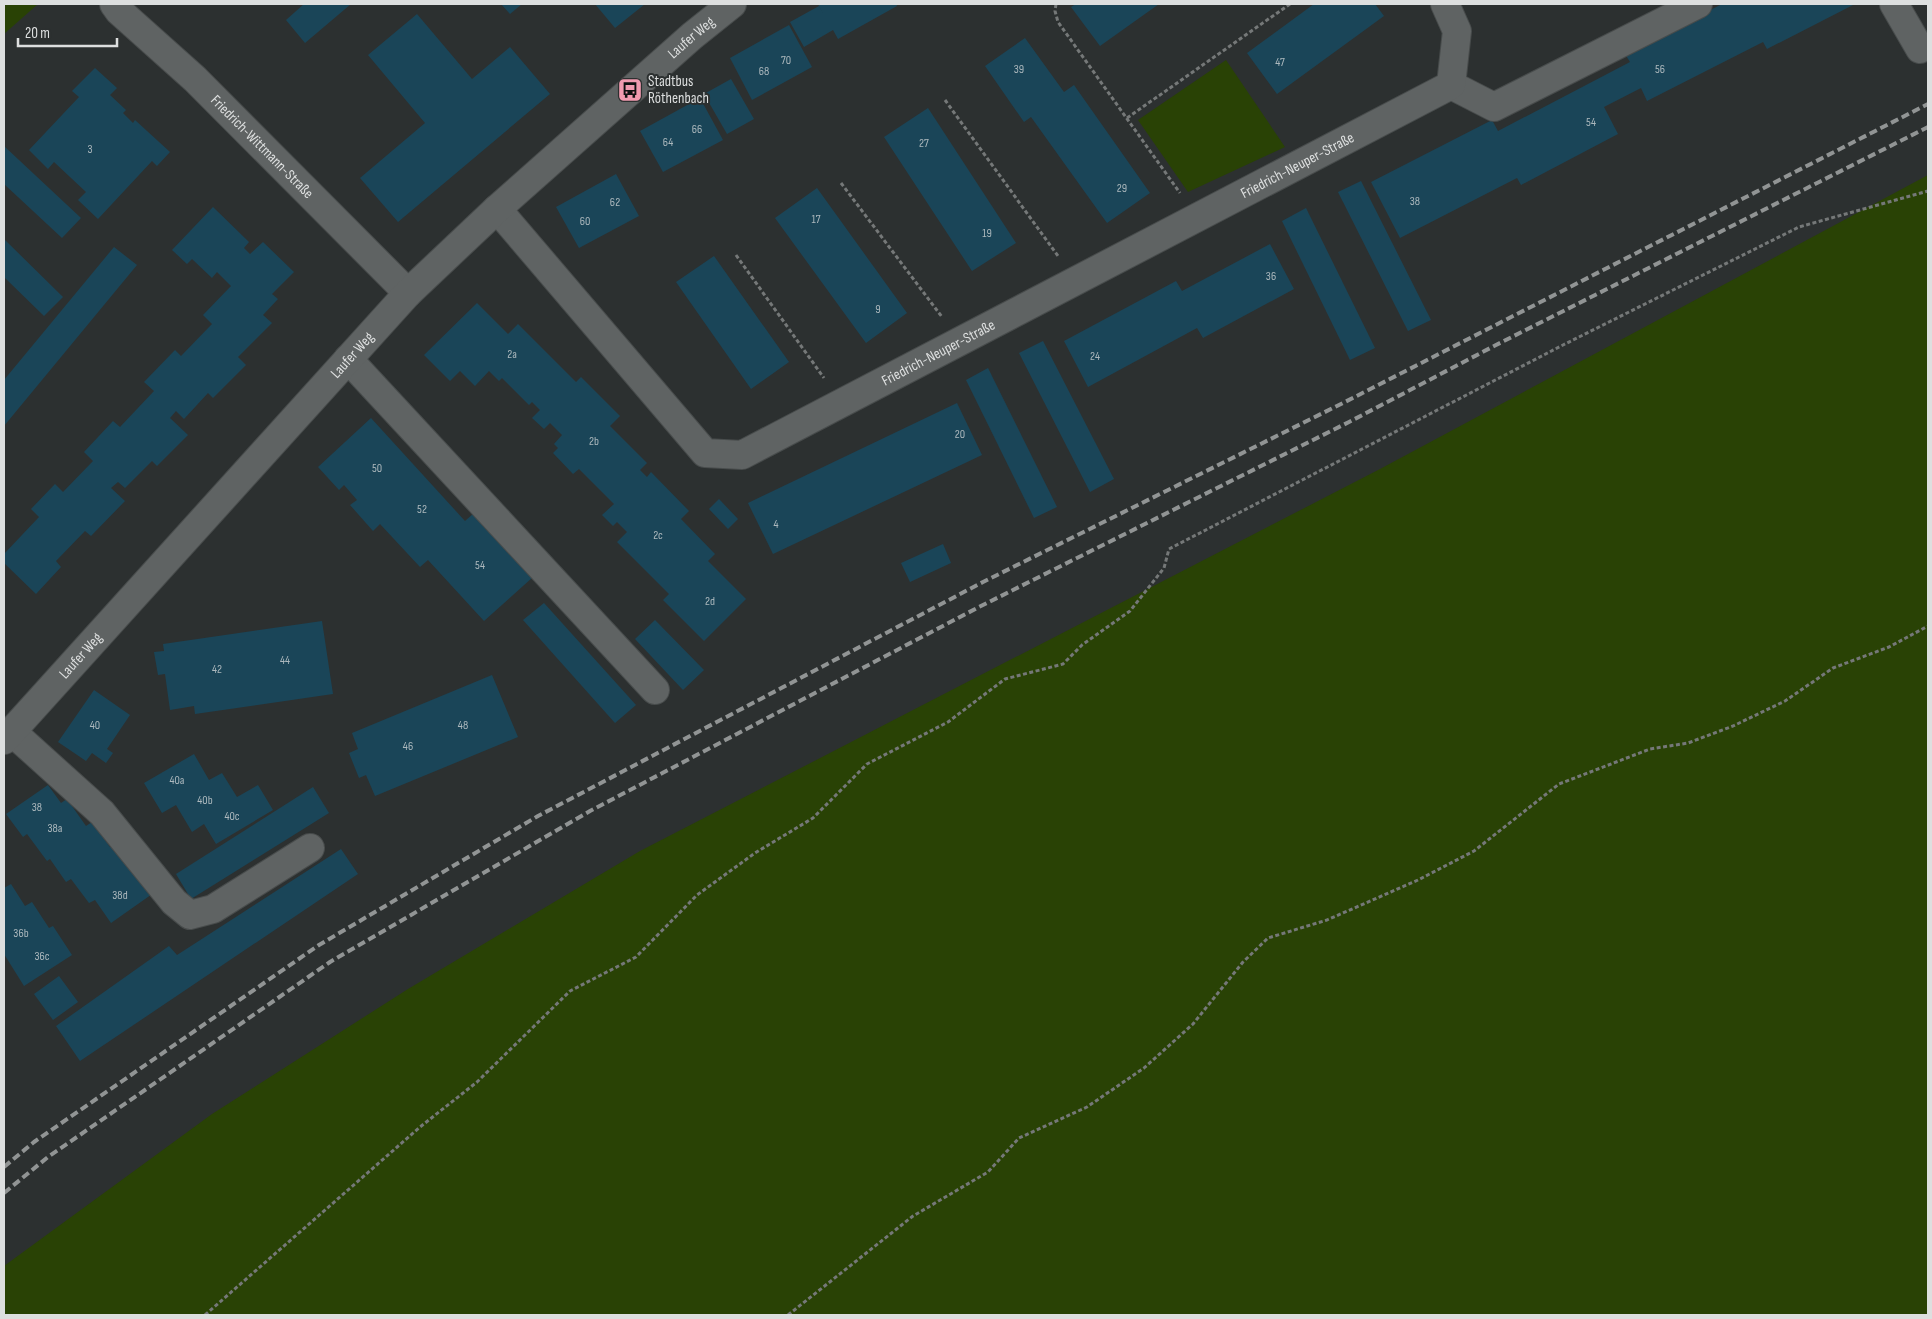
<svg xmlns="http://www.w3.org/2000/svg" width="1932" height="1319" viewBox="0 0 1932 1319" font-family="'Sofia Sans Condensed',sans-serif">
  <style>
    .green { fill: #294205 }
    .building { fill: #1a4558 }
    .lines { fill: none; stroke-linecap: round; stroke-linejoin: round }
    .minor-casing { stroke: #484c4c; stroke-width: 30 }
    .path { stroke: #757878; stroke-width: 3; stroke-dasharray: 4 2.5; stroke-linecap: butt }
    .minor { stroke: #5f6363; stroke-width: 28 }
    .rail { stroke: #919494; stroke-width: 4; stroke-dasharray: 8 4; stroke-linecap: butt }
    .labels { text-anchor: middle; stroke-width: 4; stroke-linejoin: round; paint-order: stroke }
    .number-label { font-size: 12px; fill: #acb8bd }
    .street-label { font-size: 15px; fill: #dddfdf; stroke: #2c3030 }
    .poi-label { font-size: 15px; fill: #dddfdf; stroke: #2c3030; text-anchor: start }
  </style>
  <rect width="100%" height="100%" fill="#2c3030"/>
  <g class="green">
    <polygon points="4,4 38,4 4,34"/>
    <polygon points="1226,60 1285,147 1188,192 1138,120"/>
    <polygon points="1928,175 1928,1315 4,1315 4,1266 212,1114 408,989 640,851 1380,469"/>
  </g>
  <g class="building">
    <polygon points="304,4 351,4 305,43 286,20"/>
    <polygon points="501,4 522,4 510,14"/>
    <polygon points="595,4 645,4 615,28"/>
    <polygon points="818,4 896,4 897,6 838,39 833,30 804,47 790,22 819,6 824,15"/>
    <polygon points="1076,4 1159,4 1100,46 1071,7"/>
    <polygon points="1314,4 1375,4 1384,16 1277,94 1247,53"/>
    <polygon points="1722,4 1855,4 1767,49 1763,42 1647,101 1641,88 1604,107 1618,134 1521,185 1517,178 1400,238 1371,182 1492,120 1498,131 1630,62 1625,54"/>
    <polygon points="417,14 472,79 510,47 550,94 398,222 360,178 425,123 368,55"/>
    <polygon points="789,25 812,67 752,100 730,58"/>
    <polygon points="1025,38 1064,92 1074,85 1150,193 1107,223 1031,117 1024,122 985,66"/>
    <polygon points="95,68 117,88 110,95 126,110 123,113 133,123 135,120 170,152 157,166 152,161 98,219 78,200 86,192 54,162 48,169 29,150 79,97 72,91"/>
    <polygon points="731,79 754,119 727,134 704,94"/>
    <polygon points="700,98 723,140 663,172 640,131"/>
    <polygon points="928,108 1016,243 972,271 884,137"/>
    <polygon points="4,146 81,218 62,238 4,184"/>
    <polygon points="616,174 639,216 579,248 556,207"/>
    <polygon points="1361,181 1431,320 1408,331 1338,192"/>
    <polygon points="817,188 907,313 866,343 775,218"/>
    <polygon points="213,207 249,242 244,248 250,254 263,242 294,272 272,294 278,299 263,315 272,323 238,357 246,365 213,398 208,393 184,419 176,411 170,418 188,435 157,466 152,461 125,488 118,482 111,488 125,501 91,536 85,531 56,561 61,567 36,594 4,563 4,554 39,517 31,509 55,484 63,492 93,461 84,452 113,421 120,427 154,391 144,382 175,350 181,356 212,324 203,315 231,286 217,272 212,278 192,259 187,264 172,250"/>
    <polygon points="1306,208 1375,348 1350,360 1282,221"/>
    <polygon points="4,239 63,297 44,316 4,277"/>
    <polygon points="1270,244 1294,289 1203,338 1197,328 1088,387 1064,341 1176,281 1182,291"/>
    <polygon points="114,247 137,265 4,426 4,380"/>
    <polygon points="714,256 789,362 751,389 676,282"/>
    <polygon points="477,303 508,334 518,324 576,382 581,377 620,416 610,426 647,463 640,470 647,477 651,472 689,511 681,519 715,554 708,561 746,599 704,641 663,600 669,594 617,542 627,532 617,522 613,526 602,515 614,504 579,469 573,474 553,453 558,448 554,444 562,435 550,423 544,429 532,418 540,410 532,402 529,405 502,378 499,381 489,371 475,386 460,371 450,381 424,355"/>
    <polygon points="1043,341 1114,479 1090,492 1019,353"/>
    <polygon points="988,368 1057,507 1034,518 966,380"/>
    <polygon points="957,403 982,455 773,554 748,503"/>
    <polygon points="371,418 465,521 474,513 533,577 484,621 428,560 420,567 380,524 373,531 350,505 357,500 344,485 339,490 318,467"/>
    <polygon points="719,499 738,519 728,529 709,509"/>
    <polygon points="943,544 951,563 910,582 901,563"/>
    <polygon points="544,603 636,705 615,723 523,620"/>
    <polygon points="655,620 704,670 683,690 635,639"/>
    <polygon points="322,621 333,694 195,714 194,706 170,710 165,674 158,675 154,652 164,651 163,644"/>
    <polygon points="492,675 518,737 375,796 366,775 359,778 349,753 358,749 352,733"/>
    <polygon points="94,690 130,715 107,749 113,753 106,763 92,753 86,761 58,742"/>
    <polygon points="194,754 209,780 222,773 237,797 258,785 273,810 216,844 204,824 192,832 176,805 162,813 144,783"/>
    <polygon points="48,785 61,803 67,799 86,826 92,822 110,847 115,843 155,892 111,923 95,900 89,903 71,879 66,882 50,859 47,861 27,834 23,837 6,814"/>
    <polygon points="313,787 329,813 191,899 176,874"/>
    <polygon points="341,849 358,874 80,1061 56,1026 169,946 177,955"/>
    <polygon points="11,884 25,906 32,902 49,928 53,926 72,955 24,986 4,954 4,888"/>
    <polygon points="59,976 78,1002 53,1020 34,994"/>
  </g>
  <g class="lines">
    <defs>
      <g id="minor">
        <path id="s1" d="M114,4L119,11L195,79L408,293"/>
        <polyline points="1894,4 1920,49"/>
        <polyline points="1451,85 1494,107 1698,4"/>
        <path id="s2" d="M497,209L705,453L742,455L1451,85L1457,31L1445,4"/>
        <polyline points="348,359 655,690"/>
        <polyline points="11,731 102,813 174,902 190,915 213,909 310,848"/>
        <path id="s3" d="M4,740L408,293L497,209L692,36L732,4"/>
      </g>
    </defs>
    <use href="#minor" class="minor-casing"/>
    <g class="path">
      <polyline points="1056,4 1055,11 1058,22 1180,193"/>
      <polyline points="945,100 1058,256"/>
      <polyline points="1127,118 1290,4"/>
      <polyline points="841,183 942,317"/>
      <polyline points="736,255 824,378"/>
      <polyline points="205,1315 420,1127 477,1082 570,991 636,957 697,895 755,853 813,818 867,764 948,722 1005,679 1063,664 1082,645 1130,611 1164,568 1169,549 1563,345 1799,227 1928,191"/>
      <polyline points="788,1315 913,1216 988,1172 1019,1138 1087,1107 1144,1068 1193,1024 1243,962 1268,938 1327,920 1418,880 1474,851 1559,784 1650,749 1688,743 1733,726 1785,701 1833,668 1889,647 1928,626"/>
    </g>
    <use href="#minor" class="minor"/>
    <g class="rail">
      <polyline points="4,1167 34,1142 319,945 538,816 983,582 1341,404 1928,104"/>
      <polyline points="4,1193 48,1157 330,962 590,811 979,607 1349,422 1496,345 1928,127"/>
    </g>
  </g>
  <defs>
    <symbol id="bus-square" viewBox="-11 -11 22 22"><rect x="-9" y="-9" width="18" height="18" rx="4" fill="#f29aaf" stroke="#2c3030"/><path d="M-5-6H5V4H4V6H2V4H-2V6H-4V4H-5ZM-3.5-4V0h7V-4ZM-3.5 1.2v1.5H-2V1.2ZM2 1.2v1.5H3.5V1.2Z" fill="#111"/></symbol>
  </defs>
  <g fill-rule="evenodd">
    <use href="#bus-square" x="616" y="76" width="28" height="28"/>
  </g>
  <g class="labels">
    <g class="number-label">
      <text x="786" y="64">70</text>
      <text x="1280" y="66">47</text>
      <text x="1019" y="73">39</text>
      <text x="1660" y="73">56</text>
      <text x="764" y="75">68</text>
      <text x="1591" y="126">54</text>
      <text x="697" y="133">66</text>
      <text x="668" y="146">64</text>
      <text x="924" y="147">27</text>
      <text x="90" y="153">3</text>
      <text x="1122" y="192">29</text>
      <text x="1415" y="205">38</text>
      <text x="615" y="206">62</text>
      <text x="816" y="223">17</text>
      <text x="585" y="225">60</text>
      <text x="987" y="237">19</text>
      <text x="1271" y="280">36</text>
      <text x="878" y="313">9</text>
      <text x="512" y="358">2a</text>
      <text x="1095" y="360">24</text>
      <text x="960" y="438">20</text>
      <text x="594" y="445">2b</text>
      <text x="377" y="472">50</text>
      <text x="422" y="513">52</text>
      <text x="776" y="528">4</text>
      <text x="658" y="539">2c</text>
      <text x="480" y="569">54</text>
      <text x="710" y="605">2d</text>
      <text x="285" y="664">44</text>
      <text x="217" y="673">42</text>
      <text x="95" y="729">40</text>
      <text x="463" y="729">48</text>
      <text x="408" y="750">46</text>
      <text x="177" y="784">40a</text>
      <text x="205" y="804">40b</text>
      <text x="37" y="811">38</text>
      <text x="232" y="820">40c</text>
      <text x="55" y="832">38a</text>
      <text x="120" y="899">38d</text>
      <text x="21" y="937">36b</text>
      <text x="42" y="960">36c</text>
    </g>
    <g class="street-label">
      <text dy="5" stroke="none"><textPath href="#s3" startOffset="984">Laufer Weg</textPath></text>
      <text dy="5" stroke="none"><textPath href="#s1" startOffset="206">Friedrich-Wittmann-Straße</textPath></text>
      <text dy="5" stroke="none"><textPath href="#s2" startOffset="984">Friedrich-Neuper-Straße</textPath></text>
      <text dy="5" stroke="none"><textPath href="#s2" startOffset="579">Friedrich-Neuper-Straße</textPath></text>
      <text dy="5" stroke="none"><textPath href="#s3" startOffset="519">Laufer Weg</textPath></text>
      <text dy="5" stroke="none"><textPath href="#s3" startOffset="114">Laufer Weg</textPath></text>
    </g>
    <g class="poi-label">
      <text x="648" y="86">Stadtbus<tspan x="648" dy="17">Röthenbach</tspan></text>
    </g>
  </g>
  <rect width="1932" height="1319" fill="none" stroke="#dddfdf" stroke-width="10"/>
  <path d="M18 38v8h99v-8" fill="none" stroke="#dddfdf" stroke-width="2.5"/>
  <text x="25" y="38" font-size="15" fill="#dddfdf" stroke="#2c3030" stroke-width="4" paint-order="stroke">20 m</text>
</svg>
